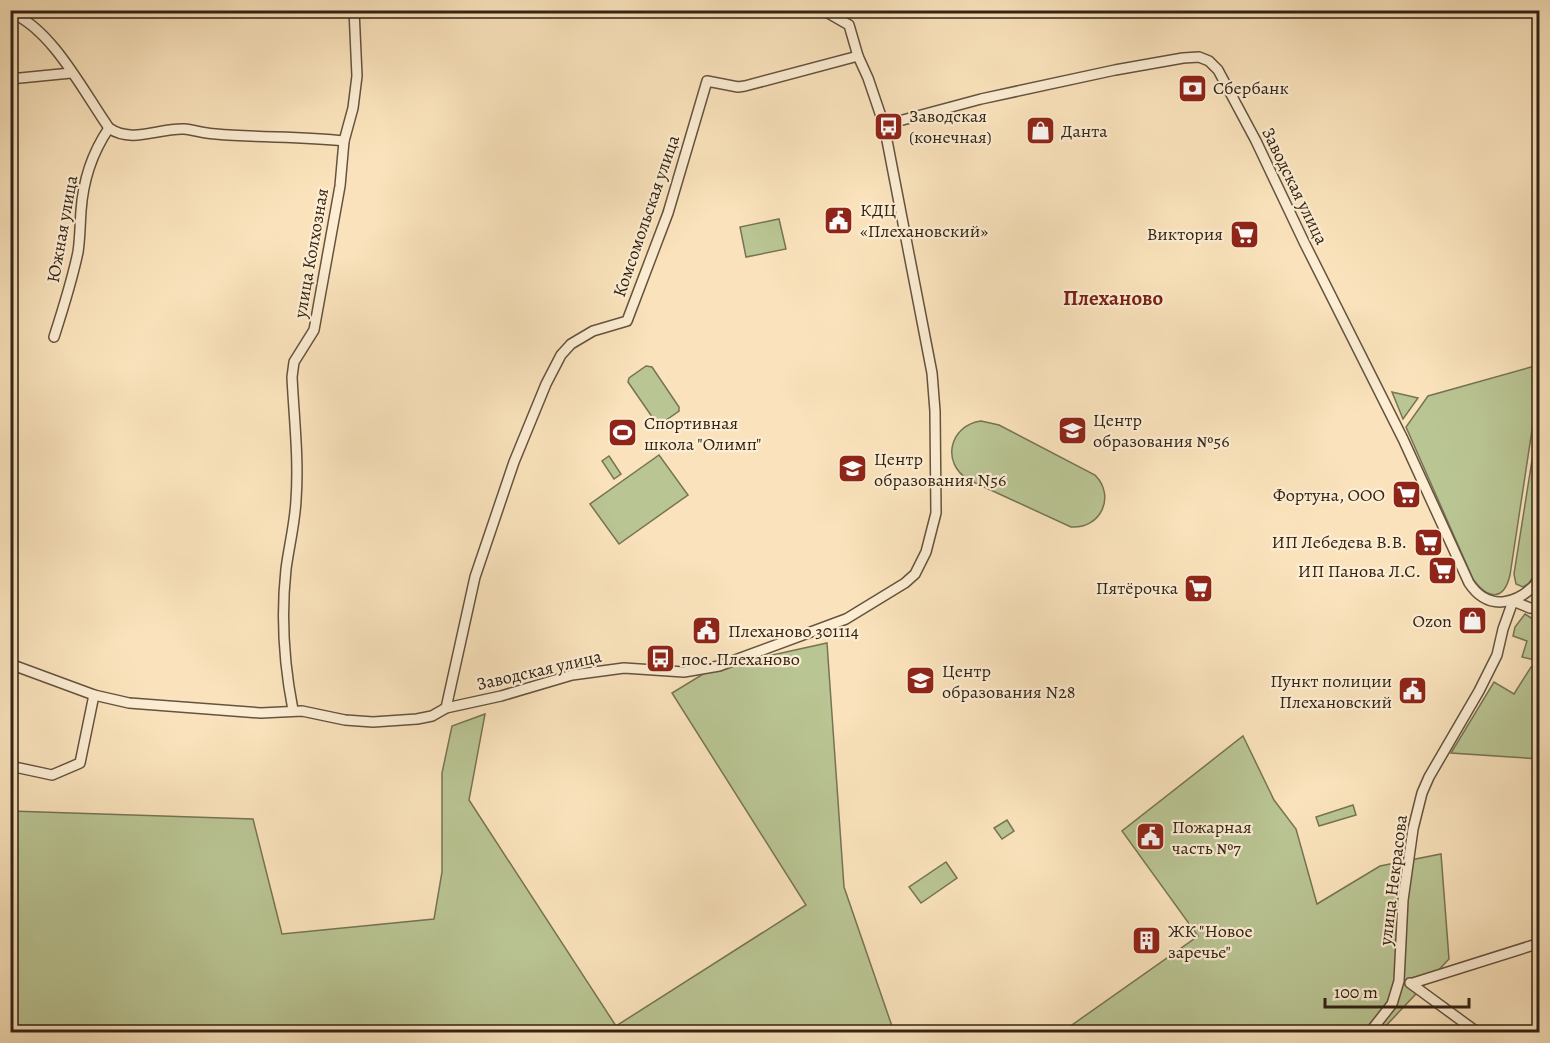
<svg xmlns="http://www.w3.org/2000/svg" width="1550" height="1043" viewBox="0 0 1550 1043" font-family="Alegreya,serif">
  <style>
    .green { fill: #bac594; stroke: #767454; stroke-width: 1.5 }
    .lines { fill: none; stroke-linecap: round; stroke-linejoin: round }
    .minor-casing { stroke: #65533f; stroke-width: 12 }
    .minor { stroke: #fcedd3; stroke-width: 9 }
    .labels { text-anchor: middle; stroke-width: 4.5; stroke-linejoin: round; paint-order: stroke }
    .poi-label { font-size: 18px; fill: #332315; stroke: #fcedd3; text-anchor: start }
    .street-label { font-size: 18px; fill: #332315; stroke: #fcedd3 }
    .quarter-label { font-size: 21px; font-weight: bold; fill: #7a1f14; stroke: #fcedd3 }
  </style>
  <rect width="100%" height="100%" fill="#fae3bc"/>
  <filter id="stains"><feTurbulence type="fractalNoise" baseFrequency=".00333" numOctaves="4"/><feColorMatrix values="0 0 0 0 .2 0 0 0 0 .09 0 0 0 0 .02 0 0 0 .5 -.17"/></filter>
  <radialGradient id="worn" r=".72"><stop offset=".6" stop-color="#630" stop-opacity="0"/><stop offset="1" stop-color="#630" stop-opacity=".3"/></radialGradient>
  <g class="green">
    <polygon points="779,219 786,249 746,257 740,227"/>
    <polygon points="646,366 652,367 679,407 679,411 662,423 655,421 628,382 629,378"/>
    <path d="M1531,367H1536L1539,370V384L1510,575C1504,601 1488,600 1473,579L1406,427L1428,396Z"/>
    <polygon points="1392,392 1418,398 1403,419"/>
    <polygon points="1539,416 1539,568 1529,583 1523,587 1516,584 1514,574"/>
    <path d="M981,421L999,425L1095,475C1116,496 1101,529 1071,527L969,480C940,463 950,425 981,421Z"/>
    <polygon points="659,455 688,495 619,544 590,504"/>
    <polygon points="609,456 621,474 614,479 602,461"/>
    <polygon points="1525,614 1539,623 1539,661 1522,657 1527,641 1513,636 1515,627"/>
    <polygon points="827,643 844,887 894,1032 11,1032 11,811 253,819 282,934 434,919 442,872 442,773 452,726 485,714 469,800 616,1026 806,905 672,693 713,668"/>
    <polygon points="1531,667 1539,669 1539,759 1451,753 1494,682 1514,694"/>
    <polygon points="1243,736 1274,800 1296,829 1317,904 1380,866 1441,854 1449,959 1380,1032 1062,1032 1198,936 1122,831"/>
    <polygon points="1353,805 1356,815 1319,826 1316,817"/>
    <polygon points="1007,820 1014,831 1002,839 994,828"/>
    <polygon points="946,862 957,878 921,903 909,887"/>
  </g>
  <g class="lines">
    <defs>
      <g id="minor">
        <path d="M10,12C53,30 83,91 109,128C132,144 158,128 184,129C195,130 205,134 216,134C259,138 301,136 344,141"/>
        <polyline points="10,79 71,73"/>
        <path d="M884,125L981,99L1115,70L1183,58L1199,57L1209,61L1218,70L1256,141L1304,242L1403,439L1469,583C1489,613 1520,604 1540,579"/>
        <path d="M54,337C63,309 72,281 78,252C80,239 80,225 81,211C83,181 92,153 109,128"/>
        <polyline points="1513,601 1530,608 1540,609"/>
        <polyline points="10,664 94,695 129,703 261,713 302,711 345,720 373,722 417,719 432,716 446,708 501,696 572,675 624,668 684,672 719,666 846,619 905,583 915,574 926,552 936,513 935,411 932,373 884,125 868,78 858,56 849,25 823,10"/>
        <polyline points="446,708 475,577 514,462 546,384 561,355 571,344 593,331 627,321 668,213 707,81 738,87 745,86 858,56"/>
        <path d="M293,710C284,664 281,615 286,569C289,546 295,523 296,500C299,459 294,418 292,377L294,362L314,330L340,186L344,141L353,108L357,76L354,10"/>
        <polyline points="10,766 52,775 80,763 94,695"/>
        <polyline points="1410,983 1477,1032"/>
        <polyline points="1413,983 1540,943"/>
        <polyline points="1370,1032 1392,1004 1399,981 1403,900 1413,829 1422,793 1429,777 1479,691 1497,655 1503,629 1513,601"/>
      </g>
    </defs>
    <use href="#minor" class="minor-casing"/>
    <use href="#minor" class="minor"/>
  </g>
  <defs>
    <symbol id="bank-square" viewBox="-11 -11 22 22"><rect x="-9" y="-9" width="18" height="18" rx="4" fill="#8f2418" stroke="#fcedd3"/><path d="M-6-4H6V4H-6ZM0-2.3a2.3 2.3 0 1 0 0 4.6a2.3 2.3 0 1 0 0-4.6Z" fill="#fff"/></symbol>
    <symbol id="bus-square" viewBox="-11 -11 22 22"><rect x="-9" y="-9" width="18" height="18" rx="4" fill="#8f2418" stroke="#fcedd3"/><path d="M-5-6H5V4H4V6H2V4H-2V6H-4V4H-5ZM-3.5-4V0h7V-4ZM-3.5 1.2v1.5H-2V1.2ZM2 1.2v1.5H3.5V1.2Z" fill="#fff"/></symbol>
    <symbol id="shop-square" viewBox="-11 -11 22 22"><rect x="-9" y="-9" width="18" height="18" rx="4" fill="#8f2418" stroke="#fcedd3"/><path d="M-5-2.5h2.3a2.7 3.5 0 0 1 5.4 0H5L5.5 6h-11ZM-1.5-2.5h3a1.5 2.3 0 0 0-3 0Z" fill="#fff"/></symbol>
    <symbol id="civic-square" viewBox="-11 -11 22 22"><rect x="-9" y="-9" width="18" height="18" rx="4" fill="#8f2418" stroke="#fcedd3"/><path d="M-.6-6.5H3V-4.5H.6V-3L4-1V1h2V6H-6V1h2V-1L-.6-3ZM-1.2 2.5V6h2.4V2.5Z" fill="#fff"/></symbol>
    <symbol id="supermarket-square" viewBox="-11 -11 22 22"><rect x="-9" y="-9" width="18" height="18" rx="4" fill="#8f2418" stroke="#fcedd3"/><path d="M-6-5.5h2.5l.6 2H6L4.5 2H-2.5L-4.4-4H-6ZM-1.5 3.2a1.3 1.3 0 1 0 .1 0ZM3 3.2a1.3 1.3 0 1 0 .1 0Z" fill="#fff"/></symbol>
    <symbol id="school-square" viewBox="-11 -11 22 22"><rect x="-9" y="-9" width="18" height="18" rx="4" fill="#8f2418" stroke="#fcedd3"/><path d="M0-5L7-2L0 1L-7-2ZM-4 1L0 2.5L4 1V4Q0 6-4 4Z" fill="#fff"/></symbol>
    <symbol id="stadium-square" viewBox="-11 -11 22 22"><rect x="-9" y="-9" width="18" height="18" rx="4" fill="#8f2418" stroke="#fcedd3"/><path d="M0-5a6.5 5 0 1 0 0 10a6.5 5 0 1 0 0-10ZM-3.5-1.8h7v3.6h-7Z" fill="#fff"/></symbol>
    <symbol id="building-square" viewBox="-11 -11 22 22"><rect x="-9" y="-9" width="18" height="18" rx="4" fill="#8f2418" stroke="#fcedd3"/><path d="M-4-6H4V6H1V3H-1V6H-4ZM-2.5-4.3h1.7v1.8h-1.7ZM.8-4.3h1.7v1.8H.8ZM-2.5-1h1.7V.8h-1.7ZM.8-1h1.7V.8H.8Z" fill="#fff"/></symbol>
  </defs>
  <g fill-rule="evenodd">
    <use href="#bank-square" x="1176" y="72" width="33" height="33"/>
    <use href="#bus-square" x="872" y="110" width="33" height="33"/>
    <use href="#shop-square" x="1024" y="114" width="33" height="33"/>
    <use href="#civic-square" x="822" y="204" width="33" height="33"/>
    <use href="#supermarket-square" x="1228" y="218" width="33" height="33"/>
    <use href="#school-square" x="1056" y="414" width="33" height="33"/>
    <use href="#stadium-square" x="606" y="416" width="33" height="33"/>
    <use href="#school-square" x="836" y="452" width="33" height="33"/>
    <use href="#supermarket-square" x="1390" y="478" width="33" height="33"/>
    <use href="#supermarket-square" x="1412" y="526" width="33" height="33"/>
    <use href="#supermarket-square" x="1426" y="554" width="33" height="33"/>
    <use href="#supermarket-square" x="1182" y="572" width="33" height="33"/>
    <use href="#shop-square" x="1456" y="604" width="33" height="33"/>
    <use href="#civic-square" x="690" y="614" width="33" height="33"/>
    <use href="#bus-square" x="644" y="642" width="33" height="33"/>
    <use href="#school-square" x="904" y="664" width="33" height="33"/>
    <use href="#civic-square" x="1396" y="674" width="33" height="33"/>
    <use href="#civic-square" x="1134" y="820" width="33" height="33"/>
    <use href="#building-square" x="1130" y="924" width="33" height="33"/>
  </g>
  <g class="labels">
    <g class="poi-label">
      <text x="1213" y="94">Сбербанк</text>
      <text x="909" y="122">Заводская<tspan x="909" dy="21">(конечная)</tspan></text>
      <text x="1061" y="137">Данта</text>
      <text x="860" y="216">КДЦ<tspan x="860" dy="21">«Плехановский»</tspan></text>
      <text x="1223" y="240" text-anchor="end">Виктория</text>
      <text x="1093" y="426">Центр<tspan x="1093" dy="21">образования №56</tspan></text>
      <text x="644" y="429">Спортивная<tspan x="644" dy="21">школа "Олимп"</tspan></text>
      <text x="874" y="465">Центр<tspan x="874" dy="21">образования N56</tspan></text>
      <text x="1385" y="501" text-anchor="end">Фортуна, ООО</text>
      <text x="1407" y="548" text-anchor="end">ИП Лебедева В.В.</text>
      <text x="1421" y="577" text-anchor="end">ИП Панова Л.С.</text>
      <text x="1178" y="594" text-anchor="end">Пятёрочка</text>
      <text x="1452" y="627" text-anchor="end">Ozon</text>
      <text x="728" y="637">Плеханово 301114</text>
      <text x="681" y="665">пос. Плеханово</text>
      <text x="942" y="677">Центр<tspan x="942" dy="21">образования N28</tspan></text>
      <text x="1392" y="687" text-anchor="end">Пункт полиции<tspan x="1392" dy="21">Плехановский</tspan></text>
      <text x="1172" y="833">Пожарная<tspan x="1172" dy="21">часть №7</tspan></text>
      <text x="1168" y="937">ЖК "Новое<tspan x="1168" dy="21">заречье"</tspan></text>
    </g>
    <g class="street-label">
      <text transform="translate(1295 186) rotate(64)" y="6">Заводская улица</text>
      <text transform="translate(646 216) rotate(-71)" y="6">Комсомольская улица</text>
      <text transform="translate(62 229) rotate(-80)" y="6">Южная улица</text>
      <text transform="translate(311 253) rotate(-80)" y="6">улица Колхозная</text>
      <text transform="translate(539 670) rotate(-13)" y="6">Заводская улица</text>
      <text transform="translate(1393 880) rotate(-83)" y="6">улица Некрасова</text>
    </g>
    <g class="quarter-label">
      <text x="1113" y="305">Плеханово</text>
    </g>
  </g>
  <rect width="1550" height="1043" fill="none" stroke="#fae3bc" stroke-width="36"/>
  <rect x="12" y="12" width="1526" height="1019" fill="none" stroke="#332315" stroke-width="3"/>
  <rect x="18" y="18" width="1514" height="1007" fill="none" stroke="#332315" stroke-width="1.5"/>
  <path d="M1325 998v9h144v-9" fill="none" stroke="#332315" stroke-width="3"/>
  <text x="1334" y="998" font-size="18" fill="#332315" stroke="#fcedd3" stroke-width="4.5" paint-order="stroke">100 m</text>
  <rect width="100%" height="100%" filter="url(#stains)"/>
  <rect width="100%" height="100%" fill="url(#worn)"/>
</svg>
